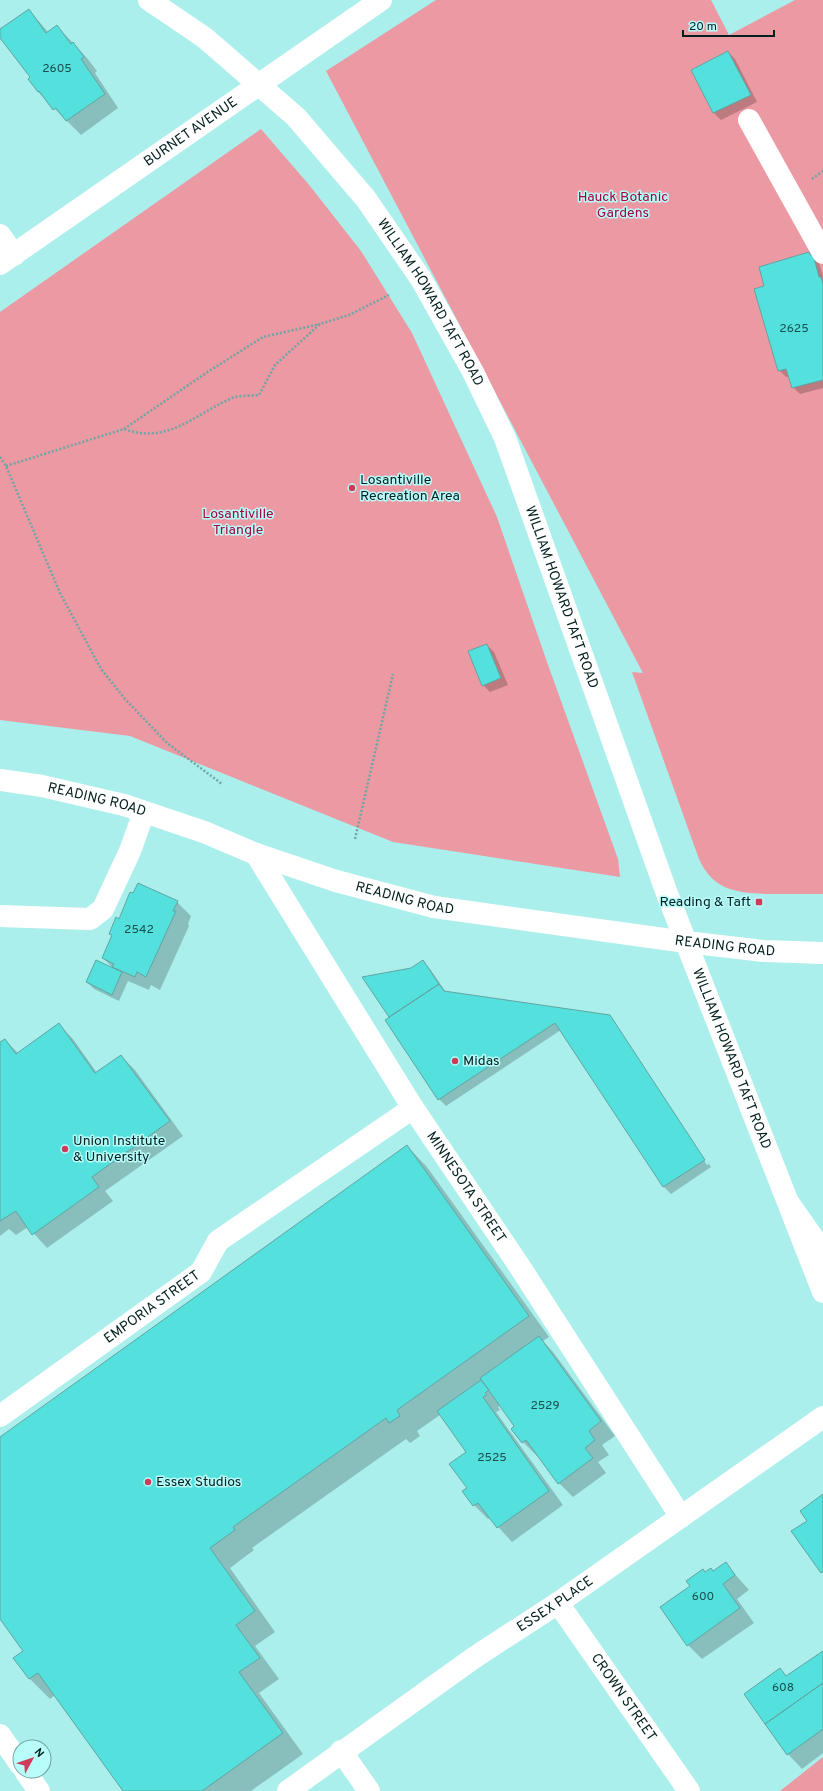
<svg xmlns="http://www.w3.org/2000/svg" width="823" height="1791" viewBox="0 0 823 1791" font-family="Overpass,sans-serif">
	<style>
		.green { fill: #eb99a2 }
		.shadow { fill: #0003 }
		.building { fill: #54e1de; stroke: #61a4a1 }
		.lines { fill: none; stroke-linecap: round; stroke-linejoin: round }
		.path { stroke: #6fa5a4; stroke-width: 2.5; stroke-dasharray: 2 2; stroke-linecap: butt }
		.minor { stroke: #fff; stroke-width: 22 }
		.major { stroke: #fff; stroke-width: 22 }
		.highway { stroke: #fff; stroke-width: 22 }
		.poi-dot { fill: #cc3c5a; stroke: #b8fdfa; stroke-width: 1.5 }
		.labels { text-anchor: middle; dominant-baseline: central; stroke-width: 3; stroke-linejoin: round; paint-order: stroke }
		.number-label { font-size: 12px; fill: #17504f }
		.street-label { font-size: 14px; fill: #031f1f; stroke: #b8fdfa }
		.park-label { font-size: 14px; fill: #a20339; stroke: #b8fdfa }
		.poi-label { font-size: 14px; fill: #031f1f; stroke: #b8fdfa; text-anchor: start }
	</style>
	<rect width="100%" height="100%" fill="#abefed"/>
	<path class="green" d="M436,0h275l18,35 66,-35h28v894c-17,0 -35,0 -52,0 -32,-1 -57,-2 -72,-35l-67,-187 11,1 -317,-602z
		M261,129l49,57 51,65 51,82 85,184 50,145 71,197 2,18 -227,-35 -263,-106 -130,-16v-408z
		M823,1757v34h-43z"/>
	<path class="shadow" d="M29,10l19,22 9,-6 30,32 10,13 -2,2 23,35 -37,27 -43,-43 -6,-14 -32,-41v-7z
		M728,52l7,7 22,43 -36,18 -7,-7 -22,-43z
		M808,253l11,10 4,13v112l-23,6 -7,-7 -4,-11 -3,1 -7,-7 -13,-84z
		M487,645l7,7 14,33 -18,7 -7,-7z
		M177,902l14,14 -3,8 1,2 -29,64 -9,-5 -2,5 -21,-9 -9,20 -25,-12 -7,-7 27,-13 -11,-11 10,-22 -3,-2 9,-14z
		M423,962l7,7 16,23 163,24 5,5h-2l95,144 2,-1 -93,-142 95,145 -40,27 -7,-7 -103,-157 -115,76 -7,-7 -49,-81 -26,-40 47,-9z
		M59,1025l14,14 24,34 24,-17 14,14 48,66 -78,55 8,10 -66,47 -19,-21 -12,8 -7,-6 -9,7v-192l5,-4 14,14z
		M407,1146l20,21 122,170 -6,4 10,11 62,84 -13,9 7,10 -11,7 8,11 -33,24 -14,-14 -21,-28 -1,1 -14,-14 -7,-15 -15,-22 -3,2 2,3 -4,2 67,93 -51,37 -22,-24 -2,1 -14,-14 -6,-17 -1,-36 -27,-37 -23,16 3,5 -10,7 -4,-4 -154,109 2,2 -24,18 45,64 -20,14 24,33 -20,14 44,61 -52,37h-127l-69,-96 -5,4 -20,-20 -15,-21 9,-7 -24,-34v-179z
		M726,1564l23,26 -12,9 17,24 -52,36 -14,-14 -27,-38 30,-21 15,-13h8z
		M823,1652v101l-21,16 -14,-15 -43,-60 35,-25 7,8z"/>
	<path class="building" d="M29,9l17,24 11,-8 14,19 2,-2 11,15 -3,2 24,35 -39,27 -10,-13 -3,2 -14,-19 -1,1 -10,-13 2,-2 -30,-39v-9z
		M728,51l23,44 -38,18 -22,-43z
		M809,252l1,3 3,-1 6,23h2l2,7v96l-31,8 -6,-19 -8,2 -24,-82 10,-3 -5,-19z
		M487,644l14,34 -19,8 -14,-35z
		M138,883l40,18 -5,10h3l-30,66 -9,-5 -2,5 -23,-10 2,-3 -12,-6 10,-23 -3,-1 7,-17 3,2 11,-27 3,1z
		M96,960l26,12 -10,23 -26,-13z
		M423,960l16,24 -50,33 -27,-40 49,-9z
		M439,984l5,7 166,24 95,145 -42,27 -108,-164 -117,77 -53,-80z
		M59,1023l36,50 26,-18 49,66 -78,56 7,10 -67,48 -16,-24 -16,10v-179l5,-3 11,15z
		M407,1145l122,171 -132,94 3,6 -11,7 -3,-5 -153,109 2,3 -25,18 45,63 -19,14 24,33 -21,14 44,61 -81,58h-79l-85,-118 -9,6 -16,-21 10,-7 -23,-32v-182z
		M539,1336l62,85 -12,10 6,9 -10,8 8,10 -35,26 -32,-44 -4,3 -11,-14 3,-3 -34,-48z
		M481,1380l8,10 -4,3 2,2 -4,2 66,94 -52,37 -19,-25 -5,3 -11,-15 5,-3 -18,-24 17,-12 -29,-41z
		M823,1494v78l-2,1 -30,-42 16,-10 -7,-10z
		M726,1562l9,13 -12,9 17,24 -53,38 -27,-39 30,-21 -4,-5 17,-12 2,3 6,-4 2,3z
		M823,1651v32l-58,41 -21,-30 36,-26 6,8z
		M823,1683v46l-36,26 -22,-31z"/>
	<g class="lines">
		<path class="path" d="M812,179l11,-8
			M124,429l82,-56 57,-36 57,-13
			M0,457l6,9 54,127 41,76 24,30 42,44 55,41
			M6,466l118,-37c44,16 71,-15 108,-31 8,-3 19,-2 27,-3l16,-30 45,-41 29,-9 40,-20
			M355,839l38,-165"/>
		<g class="minor">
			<path d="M749,120l74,133"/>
			<path d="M0,235l14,20"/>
			<path id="s1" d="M0,264l381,-264"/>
			<path id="s2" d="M256,854l157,254 107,159 161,250"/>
			<path d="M0,916l90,3 13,-10 27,-58 14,-39"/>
			<path id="s3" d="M0,1416l201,-144 17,-31 195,-133"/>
			<path id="s4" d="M558,1603l131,188"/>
			<path d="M341,1751l28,40"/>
			<path id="s5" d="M288,1791l187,-134 83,-54 265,-186"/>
		</g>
		<g class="major">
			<path id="s6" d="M149,0l56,38 91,79 70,82 55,80 52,93 32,66 161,453 157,401"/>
			<path id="s7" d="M0,780l42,6 82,19 80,27 52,22 80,27 98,26 252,35 78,9 59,2"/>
			<path d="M0,1735l20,29"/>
			<path d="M25,1771l14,20"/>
		</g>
		<path class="highway" d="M788,1202l35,50"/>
	</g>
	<g class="poi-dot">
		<circle cx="352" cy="488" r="4"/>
		<rect x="755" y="898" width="8" height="8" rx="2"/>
		<circle cx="455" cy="1061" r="4"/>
		<circle cx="65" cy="1149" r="4"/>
		<circle cx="148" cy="1482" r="4"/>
	</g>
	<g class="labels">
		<g class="number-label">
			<text x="57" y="69">2605</text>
			<text x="794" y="329">2625</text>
			<text x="139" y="930">2542</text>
			<text x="545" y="1406">2529</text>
			<text x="492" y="1458">2525</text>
			<text x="703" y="1597">600</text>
			<text x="783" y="1688">608</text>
		</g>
		<g class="street-label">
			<text stroke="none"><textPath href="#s1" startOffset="232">BURNET AVENUE</textPath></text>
			<text stroke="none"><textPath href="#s6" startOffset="418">WILLIAM HOWARD TAFT ROAD</textPath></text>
			<text stroke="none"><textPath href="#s6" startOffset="742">WILLIAM HOWARD TAFT ROAD</textPath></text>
			<text stroke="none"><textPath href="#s7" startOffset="99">READING ROAD</textPath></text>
			<text stroke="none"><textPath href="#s7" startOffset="423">READING ROAD</textPath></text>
			<text stroke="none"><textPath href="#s7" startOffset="747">READING ROAD</textPath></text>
			<text stroke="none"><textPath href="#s6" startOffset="1234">WILLIAM HOWARD TAFT ROAD</textPath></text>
			<text stroke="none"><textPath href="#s2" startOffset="394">MINNESOTA STREET</textPath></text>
			<text stroke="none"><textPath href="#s3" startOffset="187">EMPORIA STREET</textPath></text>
			<text stroke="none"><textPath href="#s5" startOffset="326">ESSEX PLACE</textPath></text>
			<text stroke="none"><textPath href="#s4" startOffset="115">CROWN STREET</textPath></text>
		</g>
		<g class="park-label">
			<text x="623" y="197">Hauck Botanic<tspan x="623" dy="16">Gardens</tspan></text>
			<text x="238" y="514">Losantiville<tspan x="238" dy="16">Triangle</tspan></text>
		</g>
		<g class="poi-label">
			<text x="360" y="480">Losantiville<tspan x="360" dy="16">Recreation Area</tspan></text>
			<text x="751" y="902" text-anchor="end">Reading &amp; Taft</text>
			<text x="463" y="1061">Midas</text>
			<text x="73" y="1141">Union Institute<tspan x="73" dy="16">&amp; University</tspan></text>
			<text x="156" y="1482">Essex Studios</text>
		</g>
	</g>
	<g transform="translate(32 1759) rotate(50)"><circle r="19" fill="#b8fdfa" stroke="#70a4a2"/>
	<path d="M0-3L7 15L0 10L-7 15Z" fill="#cc3c5a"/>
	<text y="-6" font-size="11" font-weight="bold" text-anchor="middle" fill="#031f1f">N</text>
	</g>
	<path d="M683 30v6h91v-6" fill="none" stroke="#031f1f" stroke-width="2"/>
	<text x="689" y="30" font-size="12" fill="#031f1f" stroke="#b8fdfa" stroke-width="3" paint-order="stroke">20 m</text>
</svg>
